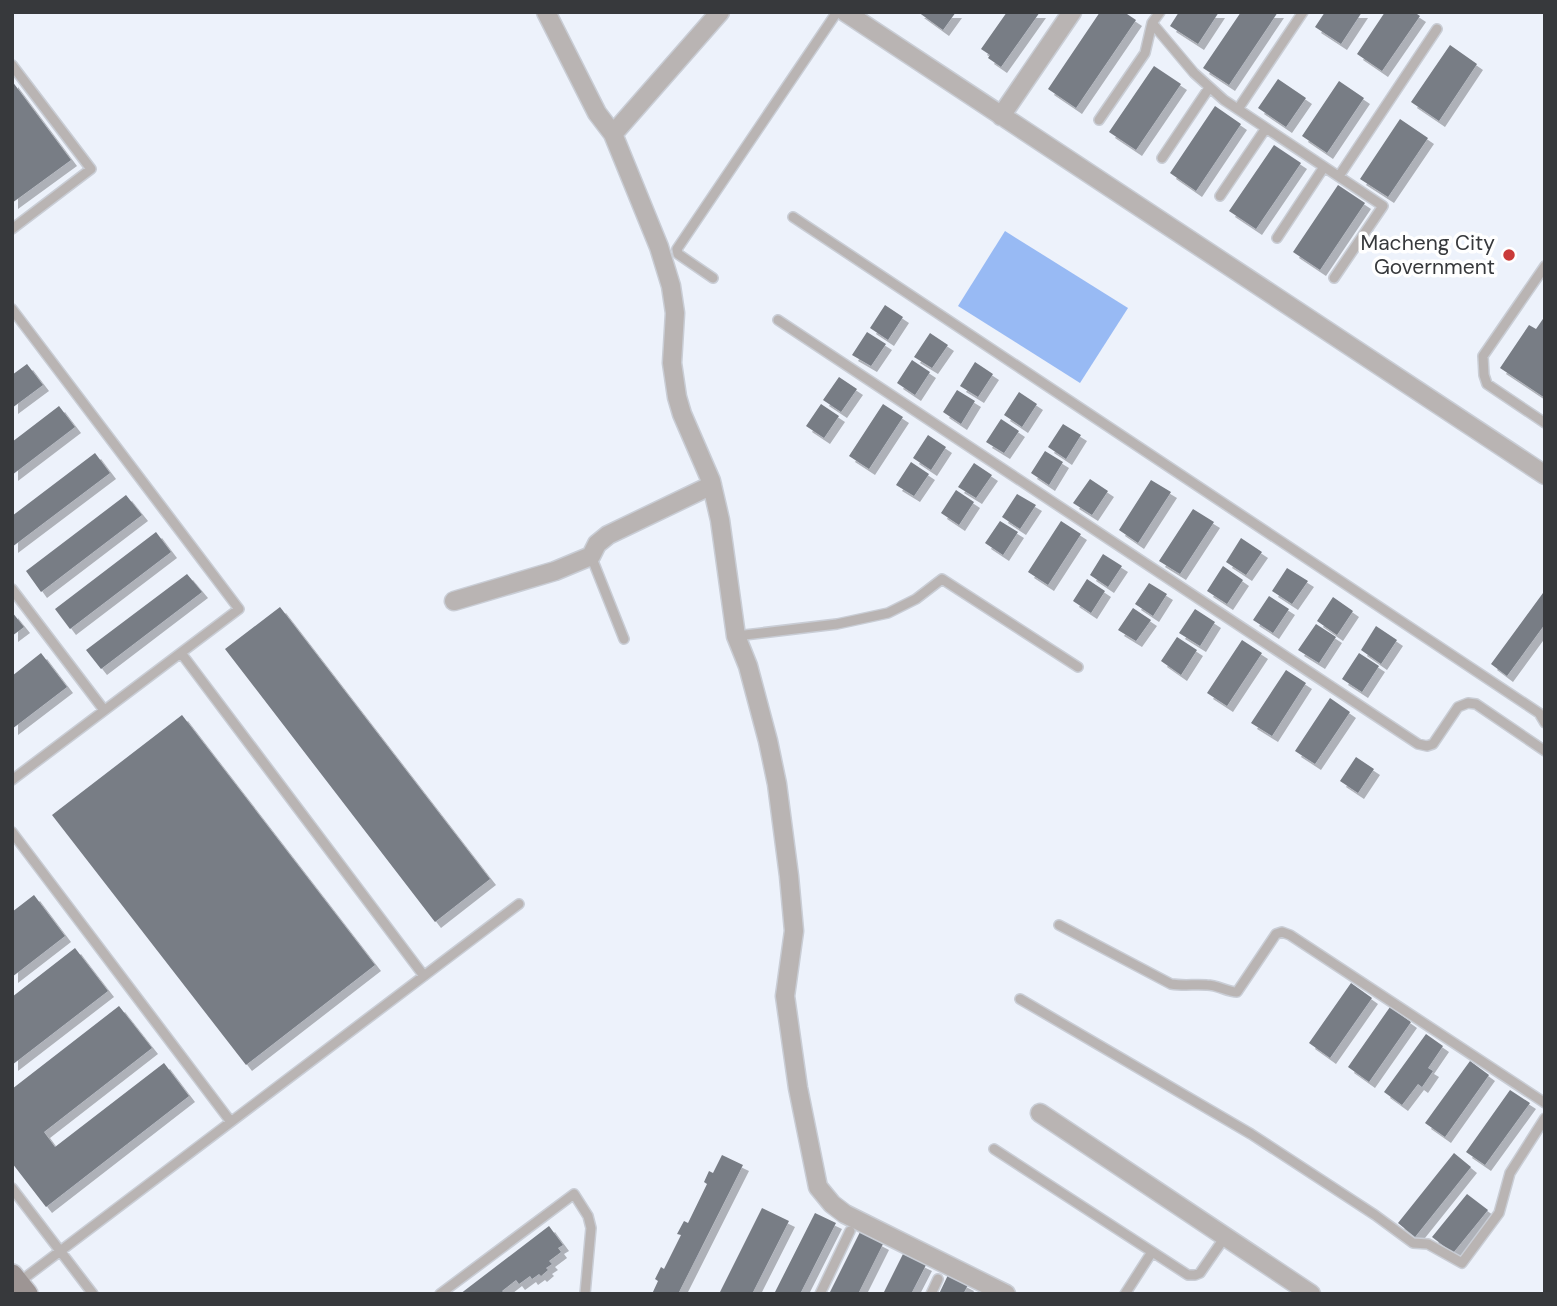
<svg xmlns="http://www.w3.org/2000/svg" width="1557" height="1306" viewBox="0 0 1557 1306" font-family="'DM Sans',sans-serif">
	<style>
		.water { fill: #98baf4 }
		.building { fill: #787d85; filter: url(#shadow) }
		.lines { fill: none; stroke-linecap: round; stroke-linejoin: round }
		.service-casing { stroke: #c9cdd5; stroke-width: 12 }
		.minor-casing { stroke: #c9cdd5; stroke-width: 21 }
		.secondary-casing { stroke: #c9cdd5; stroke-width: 24 }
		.service { stroke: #b9b4b3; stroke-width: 9 }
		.minor { stroke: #b9b4b3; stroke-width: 18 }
		.secondary { stroke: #9d9594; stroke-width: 21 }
		.poi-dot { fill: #c93a39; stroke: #fff; stroke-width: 2.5 }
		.labels { text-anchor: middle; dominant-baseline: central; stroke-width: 7; stroke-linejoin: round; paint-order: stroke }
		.poi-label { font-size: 21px; fill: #37393c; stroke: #fff; text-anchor: end }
	</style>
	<defs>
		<filter id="shadow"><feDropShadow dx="6" dy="6" stdDeviation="0" flood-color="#0004"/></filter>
	</defs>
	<rect width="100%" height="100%" fill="#edf2fb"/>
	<path class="water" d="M1005,231l123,77 -48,75 -122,-77z"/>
	<path class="building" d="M918,12h38l-13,18z
		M1007,12h33l-39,55 -13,-9 2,-3 -9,-6z
		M1100,12h24l12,8 -60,88 -28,-19z
		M1179,12h40l-21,32 -28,-18z
		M1241,12h37l-49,73 -26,-17z
		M1325,12h37l-21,32 -26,-17z
		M1385,12h29l6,4 -38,55 -25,-17z
		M1450,45l27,19 -38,57 -28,-19z
		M1154,66l27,18 -45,66 -27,-18z
		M1278,79l28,19 -20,29 -28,-19z
		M12,81l59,79 -59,43z
		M1339,81l25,17 -37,55 -25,-17z
		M1215,106l26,18 -45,67 -26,-18z
		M1400,119l28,19 -40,59 -28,-18z
		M1274,145l27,18 -45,66 -27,-18z
		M1338,185l27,18 -45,67 -27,-18z
		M885,305l18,12 -15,23 -18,-12z
		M1545,316v82l-45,-30 29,-43 7,4z
		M867,332l19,12 -15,22 -19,-11z
		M930,333l18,12 -16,23 -18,-11z
		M912,360l18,12 -15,23 -18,-12z
		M975,362l18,12 -15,23 -18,-11z
		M27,364l16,21 -31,23v-33z
		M839,377l18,12 -16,23 -18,-12z
		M957,390l18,11 -14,23 -18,-12z
		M1019,392l18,12 -15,23 -18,-12z
		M821,404l18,12 -15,22 -18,-12z
		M883,404l20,13 -34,52 -20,-13z
		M59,406l16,21 -63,48v-33z
		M1001,419l18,12 -15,22 -18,-11z
		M1063,424l18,11 -15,24 -18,-12z
		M928,435l18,12 -15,23 -18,-12z
		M1045,451l18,11 -14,23 -18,-12z
		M95,453l15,20 -98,74v-31z
		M911,462l18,12 -15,22 -18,-11z
		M974,463l18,12 -16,23 -18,-11z
		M1090,479l18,12 -16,24 -19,-12z
		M1151,480l20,12 -33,51 -19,-13z
		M956,490l18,12 -15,23 -18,-12z
		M1017,494l19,11 -16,24 -18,-12z
		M126,495l16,20 -101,77 -15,-21z
		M1193,509l21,13 -34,52 -21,-13z
		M1000,521l18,11 -15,23 -18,-12z
		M1061,521l20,13 -33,51 -20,-13z
		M156,532l15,20 -101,77 -15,-20z
		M1241,538l21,14 -16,23 -20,-13z
		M1103,554l19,12 -14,21 -18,-12z
		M1223,566l20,14 -16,24 -20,-13z
		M1287,568l21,13 -16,23 -20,-13z
		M187,574l15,18 -101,77 -15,-19z
		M1087,579l18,12 -14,22 -18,-12z
		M1149,583l18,11 -14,22 -18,-12z
		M1543,593l2,1v30l-38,52 -16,-12z
		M1269,596l20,13 -16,24 -20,-13z
		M1333,597l20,14 -16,24 -20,-14z
		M280,607l210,272 -55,43 -210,-273z
		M1133,608l18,12 -15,21 -18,-11z
		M1195,609l20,13 -15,24 -21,-13z
		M12,612l12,15 -12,9z
		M1316,624l20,13 -17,26 -21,-13z
		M1376,626l21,14 -16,24 -20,-14z
		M1177,637l20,13 -16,25 -20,-14z
		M1242,640l20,13 -35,53 -20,-13z
		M41,653l26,34 -55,42v-53z
		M1359,653l20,13 -17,26 -20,-13z
		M1286,670l20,13 -34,53 -21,-13z
		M1330,698l20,14 -35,52 -20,-13z
		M182,715l193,250 -129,100 -194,-250z
		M1356,757l18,12 -16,24 -18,-12z
		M34,895l31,41 -53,41v-65z
		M75,948l33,43 -96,74v-68z
		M1351,983l21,15 -42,60 -21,-15z
		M119,1006l33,42 -108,84 11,15 109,-84 25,33 -143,111 -34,-44v-74z
		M1390,1007l21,15 -42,60 -21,-15z
		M1426,1034l17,12 -15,22 5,3 -11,16 -4,-3 -16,21 -18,-13z
		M1470,1061l19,14 -44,62 -20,-14z
		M1510,1090l20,13 -45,62 -19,-13z
		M1454,1153l17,14 -56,70 -17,-14z
		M722,1155l21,10 -65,129h-26l6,-13 -3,-2 6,-12 3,2 17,-34 -4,-1 7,-13 4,2 19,-39 -3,-2 5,-11 4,2z
		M1467,1194l21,16 -35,43 -21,-16z
		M762,1208l27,13 -37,73h-33z
		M815,1213l21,10 -36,71h-26z
		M549,1226l14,19 -5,3 3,4 -12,9 3,3 -6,4 2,2 -7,6 -2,-2 -7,5 -2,-3 -11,8 -3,-4 -14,11 3,3h-45z
		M860,1232l23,12 -25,50h-29z
		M903,1254l23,11 -15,29h-28z
		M948,1275l20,10 -5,9h-24z"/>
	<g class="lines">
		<defs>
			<path id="service" d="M1152,23l42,50 30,27 159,106 -49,72
				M12,65l79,104 -79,60
				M1238,109l65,-97
				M1099,120l46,-67 7,-30 8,-11
				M1162,158l47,-70
				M1339,176l98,-147
				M1220,196l46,-68
				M793,217l746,496 6,10
				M1277,238l47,-71
				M1545,266l-62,90 1,19 3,9 58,39
				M713,278l-35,-24 -1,-5 160,-237
				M12,309l227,300 -227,171
				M778,320l640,424 9,2 6,-2 25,-37 10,-4 8,1 69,47
				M591,556l33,83
				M12,589l92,121
				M736,636l101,-12 51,-11 28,-14 26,-20 136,88
				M181,653l243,323
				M12,832l219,290
				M1059,925l112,59c13,2 24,0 36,1 11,0 20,7 30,7l39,-58 6,-2 8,3 255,168
				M1020,999l231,135 124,81 38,28 15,1 34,19 37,-50 11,-40 35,-55
				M994,1149l194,126h7l5,-2 25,-36
				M12,1188l81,106
				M18,1283l501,-379
				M440,1294l134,-100 14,22 3,12 -6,66
				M820,1294l30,-63
				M931,1294l7,-15
				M1125,1294l27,-42"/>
			<path id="minor" d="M546,12l51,101 16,21
				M720,12l-107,122 46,113 12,39 4,27 -3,50 5,34 5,17 29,67 9,39 16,116 12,30 20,75 9,43 12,92 5,55 -9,65 13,92 20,99 14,17 13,10 161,80
				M845,12l700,463
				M1001,116l71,-104
				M454,601l101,-30 36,-15 6,-12 11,-9 104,-50
				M1040,1113l271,181"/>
			<path id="secondary" d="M12,1275l15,19"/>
		</defs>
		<use href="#service" class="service-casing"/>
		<use href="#minor" class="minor-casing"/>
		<use href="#secondary" class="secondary-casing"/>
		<use href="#service" class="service"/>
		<use href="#minor" class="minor"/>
		<use href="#secondary" class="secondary"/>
	</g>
	<circle class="poi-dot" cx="1509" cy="255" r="7"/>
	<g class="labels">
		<g class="poi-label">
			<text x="1495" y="243">Macheng City<tspan x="1495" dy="24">Government</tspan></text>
		</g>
	</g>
	<rect width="1557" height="1306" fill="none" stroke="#37393c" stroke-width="28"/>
</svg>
